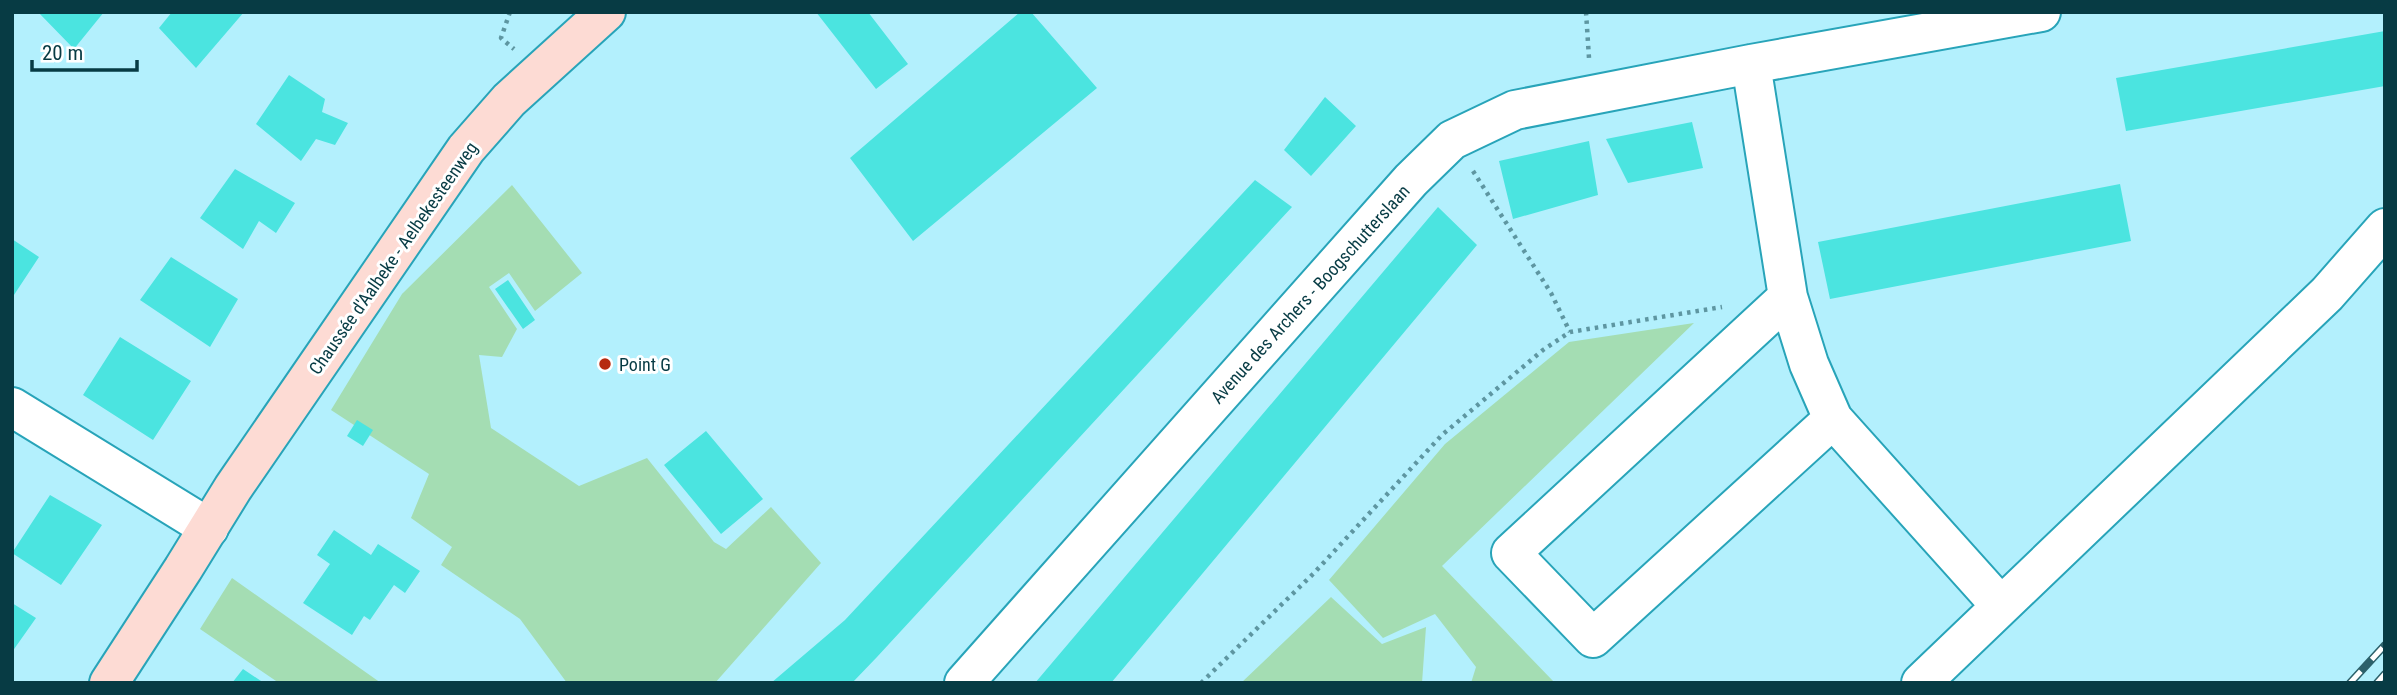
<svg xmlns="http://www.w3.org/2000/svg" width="2397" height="695" viewBox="0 0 2397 695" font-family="'Roboto Condensed',sans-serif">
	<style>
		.green { fill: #a4ddb3 }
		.building { fill: #4be4e0 }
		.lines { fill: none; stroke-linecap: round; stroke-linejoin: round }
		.minor-casing { stroke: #28a4b9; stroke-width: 42 }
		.secondary-casing { stroke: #28a4b9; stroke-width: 42 }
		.path { stroke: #5e96a1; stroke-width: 4.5; stroke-dasharray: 3.5 5; stroke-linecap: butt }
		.minor { stroke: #fff; stroke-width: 38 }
		.secondary { stroke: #fddbd4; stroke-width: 38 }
		.rail-casing { stroke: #2c616b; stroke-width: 8 }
		.rail { stroke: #fff; stroke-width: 5; stroke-dasharray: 16; stroke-linecap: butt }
		.poi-dot { fill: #b62a0f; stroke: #fff; stroke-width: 2.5 }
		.labels { text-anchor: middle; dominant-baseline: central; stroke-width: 6; stroke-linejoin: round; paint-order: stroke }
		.street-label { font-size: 18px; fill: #073b44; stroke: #fff }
		.poi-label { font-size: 18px; fill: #073b44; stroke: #fff; text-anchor: start }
	</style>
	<rect width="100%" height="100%" fill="#b3f0fd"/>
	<path class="green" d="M512,185l70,88 -47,38 -26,-38 -20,14 28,42 -15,28 -23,-2 12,73 88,58 68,-28 67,84 12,7 45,-42 50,56 -106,120h-148l-47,-64 -79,-54 11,-18 -41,-29 18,-44 -98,-64 71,-116z
		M1694,323l-252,243 113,117h-84l5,-16 -41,-53 -52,24 -54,-58 116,-136 124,-102z
		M232,578l149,105h-102l-79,-54z
		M1331,597l51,47 44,-17 -4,56h-181z"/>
	<path class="building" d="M38,12h66l-30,37z
		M172,12h72l-48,56 -37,-40z
		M816,12h52l40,52 -32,25z
		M1020,12h11l66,76 -184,153 -63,-83z
		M2385,31v55l-259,45 -10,-53z
		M289,75l36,24 -3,13 26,11 -13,22 -19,-6 -15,22 -45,-37z
		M1325,97l31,29 -45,50 -27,-26z
		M1692,122l11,46 -75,15 -22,-44z
		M1589,141l9,54 -85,24 -14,-58z
		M235,169l60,34 -19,30 -17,-12 -16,28 -43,-31z
		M1255,180l37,27 -415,450 -25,26h-81l74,-63z
		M2120,184l11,57 -301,58 -12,-57z
		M1438,207l39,38 -366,438h-76z
		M12,239l27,18 -27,41z
		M171,257l67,42 -28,48 -70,-47z
		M508,280l27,40 -12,9 -28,-40z
		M120,337l71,44 -38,59 -70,-45z
		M357,420l16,10 -10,16 -16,-10z
		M706,431l57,68 -42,35 -57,-69z
		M50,495l52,30 -41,60 -49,-32z
		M334,530l37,25 7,-11 42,27 -15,22 -11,-8 -24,35 -6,-4 -12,19 -49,-32 27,-39 -13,-9z
		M12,603l24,15 -24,34z
		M243,669l21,14h-32z"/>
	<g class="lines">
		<defs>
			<path id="minor" d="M1751,64l37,233 -277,256 82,85 240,-219 -24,-55 -21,-67
				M12,407l197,121
				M1833,419l167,186
				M964,683l447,-503 41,-40 63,-30 236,-46 290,-52
				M1921,683l406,-389 58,-66"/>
			<path id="secondary" d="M109,683l74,-114 50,-81 233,-339 43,-49 97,-88"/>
		</defs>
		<use href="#minor" class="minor-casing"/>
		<use href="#secondary" class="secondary-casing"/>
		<path class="path" d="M510,12l-9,26 13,11
			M1586,12l3,46
			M1473,171l78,122 19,39
			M1201,683l113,-110 128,-138 101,-85 27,-18 152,-25"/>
		<use href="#minor" class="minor"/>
		<use href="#secondary" class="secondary"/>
		<defs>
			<path id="rail" d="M2350,683l35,-38
				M2377,683l8,-9"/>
		</defs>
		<use href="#rail" class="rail-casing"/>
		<use href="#rail" class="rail"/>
	</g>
	<circle class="poi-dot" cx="605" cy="364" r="7"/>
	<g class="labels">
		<g class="street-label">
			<text transform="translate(393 258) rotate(-55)">Chaussée d'Aalbeke - Aelbekesteenweg</text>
			<text transform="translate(1310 294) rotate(-48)">Avenue des Archers - Boogschutterslaan</text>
		</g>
		<g class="poi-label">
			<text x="619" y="364">Point G</text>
		</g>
	</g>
	<rect width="2397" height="695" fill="none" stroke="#073b44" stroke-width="28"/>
	<path d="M32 60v10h105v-10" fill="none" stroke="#073b44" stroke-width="3.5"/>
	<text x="42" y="60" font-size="21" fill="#073b44" stroke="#ffffff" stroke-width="5" paint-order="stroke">20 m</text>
</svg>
